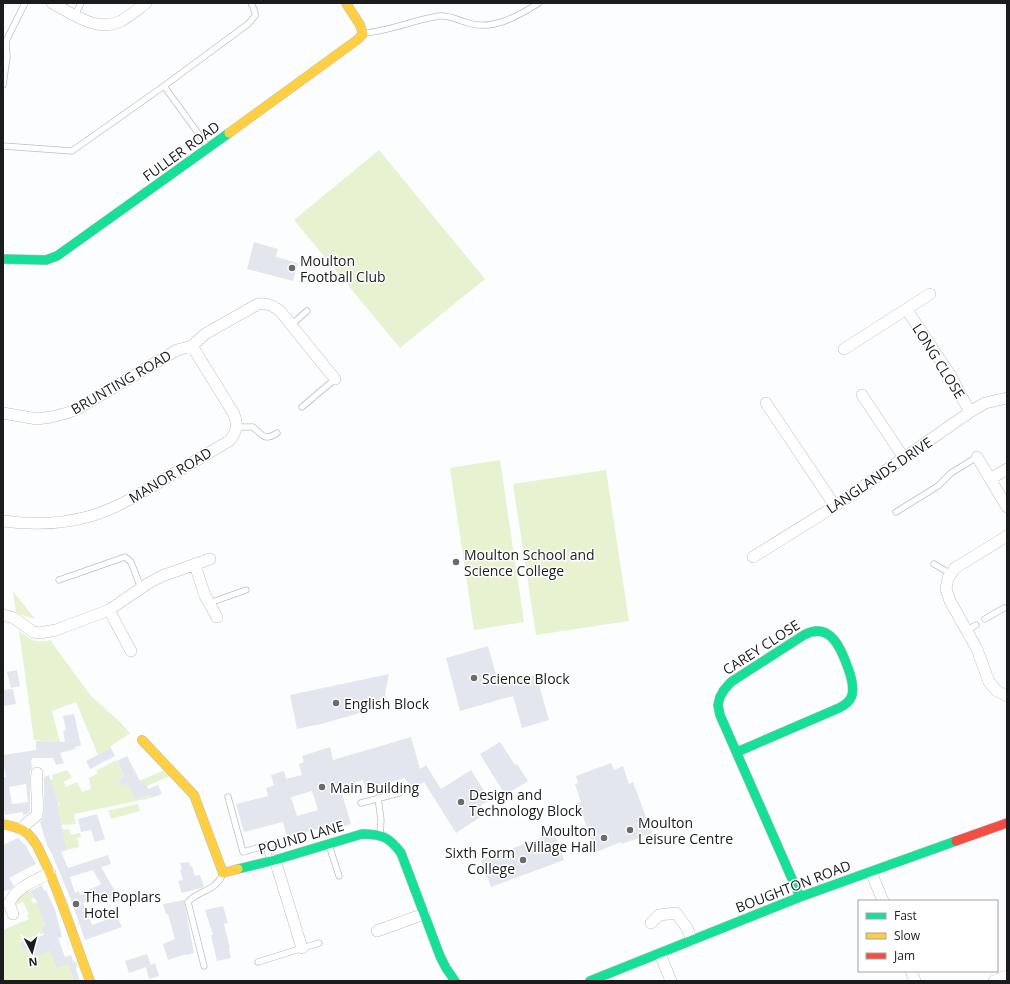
<svg xmlns="http://www.w3.org/2000/svg" width="1010" height="984" viewBox="0 0 1010 984" font-family="'Open Sans',sans-serif">
	<style>
		.green { fill: #e7f2d1 }
		.building { fill: #e3e6ef; fill-rule: evenodd }
		.lines { fill: none; stroke-linecap: round; stroke-linejoin: round }
		.lane-casing { stroke: #bebfc0; stroke-width: 7 }
		.street-casing { stroke: #bebfc0; stroke-width: 12 }
		.fast-casing { stroke: #bebfc0; stroke-width: 10 }
		.slow-casing { stroke: #bebfc0; stroke-width: 10 }
		.jam-casing { stroke: #bebfc0; stroke-width: 10 }
		.lane { stroke: #fff; stroke-width: 5.5 }
		.street { stroke: #fff; stroke-width: 11 }
		.fast { stroke: #16e098; stroke-width: 9 }
		.slow { stroke: #ffcf43; stroke-width: 9 }
		.jam { stroke: #f24e42; stroke-width: 9 }
		.poi-dot { fill: #6a6b6c; stroke: #fff; stroke-width: 1.5 }
		.labels { text-anchor: middle; dominant-baseline: central; stroke-width: 3; stroke-linejoin: round; paint-order: stroke }
		.street-label { font-size: 14px; fill: #1b1c1e; stroke: #fff }
		.poi-label { font-size: 14px; fill: #1b1c1e; stroke: #fff; text-anchor: start }
	</style>
	<rect width="100%" height="100%" fill="#fcfdfe"/>
	<path class="green" d="M379,150l106,129 -85,69 -106,-128z
		M500,460l24,162 -50,8 -24,-162z
		M606,470l23,151 -93,14 -23,-151z
		M13,591l22,28 -19,-6z
		M19,631c13,9 15,13 31,9l41,56 28,25 11,12 -19,13v2l-13,7 -22,-53 -24,9 8,31 -26,-2z
		M116,760l8,16 -6,3 4,8 6,-4 1,2 36,-15 5,6 -23,10 -2,-4 -4,15 1,1 8,-3 1,3 -77,16 2,10 -15,1 -5,-18 4,-1 -1,-4 -9,1 -5,-22 8,-2 -1,-4 15,-5 5,7 -8,5 2,5 11,-5 5,10 9,-3 -2,-11 8,-4 -1,-3z
		M138,804l2,7 -29,8 -2,-7 -2,-1z
		M69,829l2,6 9,-2 1,4 -4,1 2,9 -12,3 -9,-20z
		M29,890l4,6 2,-1 1,2 -5,2 2,4 4,-1 9,11 -5,2 4,11 -4,1 3,6 -24,8 3,9 20,-6 4,8 10,-3v18l19,-6 2,6 -8,3 4,11h-71v-51l26,-11 -2,-4 2,-1 -6,-12 -7,3 1,-6z"/>
	<path class="building" d="M254,242l24,7 -2,8 22,6 -5,18 -46,-12z
		M488,646l11,39 37,-10 13,45 -27,8 -9,-32 -53,15 -14,-53z
		M17,670l3,16 -9,2 -4,-16z
		M389,674l-4,20 2,7 -14,4 1,4 -53,15 -24,5 -7,-34z
		M13,689l3,15 -13,2v-16z
		M74,714l7,31 -6,2v2l-15,4 4,10 -8,2 -3,-7h-21v2l-1,1 1,7 -2,4v39l-3,3 -4,1v-3l-18,3 -2,-11v-27h3l-2,-11h-1v-11l33,-5v-9l29,1 -2,-11 3,-1 -3,-14zM26,784l2,18 -16,2 -3,-17z
		M411,737l9,32 6,-4 15,24 30,-19 19,30 -9,5 3,4 -4,3 2,4 -26,17 -32,-51 -12,7 -7,-11 -39,11 -3,-9 -23,7 11,37 -27,8 -2,-4 -35,9 -4,-15 -39,10 -8,-28 32,-8 -2,-8 8,-3 -3,-10 13,-4 2,8 16,-4 -3,-11 5,-2 -2,-6 28,-9 3,13zM312,791l6,19 -21,6 -6,-19z
		M500,742l15,23 2,-1 11,17 -23,14 -25,-41z
		M111,748l4,8 -25,13 -4,-8z
		M127,756l14,27 4,-2 3,8 10,-4 4,9 -11,4 -1,-3 -8,3 -1,-1 -6,2 -7,-16 -6,4 -4,-8 6,-3 -7,-15z
		M611,763l3,7 9,-4 6,18 4,-2 19,51 -30,11 -1,-2 -25,10 -18,-49 3,-1 -6,-18 3,-1 -2,-7z
		M49,775l10,31 -2,1 7,30h-1l4,13 -6,2 7,16 40,-13 3,9 -10,3 19,33 -8,4 -7,-13 -22,12 9,22 25,-9 5,11 -37,13 -16,-45 -17,-41 -5,-9 -7,-23 3,-4 1,-8v-33zM93,870l8,14 -21,11 -1,-4 -4,2 -5,-16z
		M97,814l8,25 -10,3 -4,-12 -10,2 -3,-13z
		M554,833l10,27 -73,27 -10,-27z
		M18,838l8,8 10,18 -27,14 5,8 -4,4 -7,1v-46z
		M189,862l1,5 2,-1 3,10 5,-1 4,12 -22,6 -4,-12 5,-1 -3,-10 2,-1 -2,-6z
		M42,885l2,6 2,-1 9,20 7,27 -4,1 7,19 6,-2 9,26h-6l-6,-17 -11,4 -7,-17 -15,6 -3,-9 -9,2 -3,-8 24,-7 -3,-8 4,-1 -8,-24 -7,-11z
		M184,900l10,53 -8,2v-1l-18,6 -5,-16 12,-5 -7,-25h-2l-3,-10z
		M223,906l5,17 -4,1 6,24 -1,1 2,9 -14,3 -6,-26h2l-8,-25z
		M147,954l4,11 4,-2 4,13 -10,3 -3,-12 -17,6 -4,-12z"/>
	<g class="lines">
		<defs>
			<path id="lane" d="M75,15l6,-12
				M364,33c26,-2 49,-13 75,-17 11,-1 19,4 29,7 25,8 50,-7 71,-20
				M3,85l4,-28 -1,-16 19,-38
				M164,86l44,61
				M3,146l69,5 92,-65 84,-62 7,-8v-4l-4,-9
				M291,325l16,-14
				M302,407l33,-28
				M237,427h16c10,9 12,14 24,6
				M896,512l42,-26 13,-13 26,-16
				M934,564l17,10
				M59,580l66,-23 6,5 10,26
				M209,603l37,-13
				M985,619l19,-11
				M967,630l9,-5
				M228,797l15,55 32,-9
				M378,798l3,22 -1,15
				M361,803l38,-10
				M266,845l4,16
				M329,845l10,31
				M258,962l61,-19
				M204,966l-16,-64c12,-13 26,-9 35,-28"/>
			<path id="street" d="M52,3c21,11 45,30 69,18 9,-5 17,-12 25,-18
				M907,310l44,66 8,16 11,20
				M844,349l86,-55
				M862,395l42,63
				M766,403l69,103
				M3,413l34,6 14,-2 16,-4 12,-5 98,-58 15,-4 13,-12 53,-30c9,-1 14,1 22,7l55,68
				M977,457l30,50
				M990,479l17,-10
				M3,521c29,4 60,3 88,-5 26,-8 49,-22 72,-36 22,-13 44,-26 66,-39 8,-9 9,-16 5,-27l-42,-68
				M1007,536l-52,32 -7,10 -2,11 4,12 27,48 12,33 8,9 10,5
				M753,557l82,-51 135,-94 15,-9 22,-5
				M195,565l10,31 12,21
				M109,610l22,41
				M3,615l11,3 19,14 7,1 16,-3 53,-20 38,-26 15,-8 48,-17
				M21,829l5,-5 11,-9c2,-14 -2,-27 0,-42
				M275,860l27,88
				M871,872l12,29
				M13,914l-4,-11c8,-16 25,-22 41,-30
				M651,923l8,-8 17,-2 11,15 5,12
				M377,931l47,-17
				M660,954l11,27
				M911,971l4,10
				M994,981l13,-5"/>
			<path id="fast" d="M3,259l43,1 11,-4 172,-123
				M737,752l102,-44c6,-3 11,-6 13,-13 2,-8 -1,-19 -4,-27 -7,-20 -18,-47 -44,-33l-73,47 -7,8 -4,7 -2,8 2,10 80,182
				M238,869l37,-9 87,-26c20,0 27,3 39,19l39,103 6,12 9,13
				M590,981l210,-84 156,-56"/>
			<path id="slow" d="M229,133l128,-93 6,-6 -3,-9 -14,-22
				M142,740l52,55 29,78 15,-4
				M3,824c9,2 19,4 25,10 10,9 14,23 20,35 16,37 28,75 42,112"/>
			<path id="jam" d="M956,841l51,-18"/>
		</defs>
		<use href="#lane" class="lane-casing"/>
		<use href="#street" class="street-casing"/>
		<use href="#fast" class="fast-casing"/>
		<use href="#slow" class="slow-casing"/>
		<use href="#jam" class="jam-casing"/>
		<use href="#lane" class="lane"/>
		<use href="#street" class="street"/>
		<use href="#fast" class="fast"/>
		<use href="#slow" class="slow"/>
		<use href="#jam" class="jam"/>
	</g>
	<g class="poi-dot">
		<circle cx="292" cy="268" r="4"/>
		<circle cx="456" cy="562" r="4"/>
		<circle cx="474" cy="678" r="4"/>
		<circle cx="336" cy="703" r="4"/>
		<circle cx="322" cy="787" r="4"/>
		<circle cx="461" cy="802" r="4"/>
		<circle cx="630" cy="830" r="4"/>
		<circle cx="604" cy="838" r="4"/>
		<circle cx="523" cy="860" r="4"/>
		<circle cx="76" cy="904" r="4"/>
	</g>
	<g class="labels">
		<g class="street-label">
			<text transform="translate(181 151) rotate(-36)">FULLER ROAD</text>
			<text transform="translate(939 361) rotate(58)">LONG CLOSE</text>
			<text transform="translate(121 382) rotate(-30)">BRUNTING ROAD</text>
			<text transform="translate(170 475) rotate(-31)">MANOR ROAD</text>
			<text transform="translate(879 475) rotate(-34)">LANGLANDS DRIVE</text>
			<text transform="translate(761 647) rotate(-33)">CAREY CLOSE</text>
			<text transform="translate(301 837) rotate(-16)">POUND LANE</text>
			<text transform="translate(793 886) rotate(-21)">BOUGHTON ROAD</text>
		</g>
		<g class="poi-label">
			<text x="300" y="260">Moulton<tspan x="300" dy="16">Football Club</tspan></text>
			<text x="464" y="554">Moulton School and<tspan x="464" dy="16">Science College</tspan></text>
			<text x="482" y="678">Science Block</text>
			<text x="344" y="703">English Block</text>
			<text x="330" y="787">Main Building</text>
			<text x="469" y="794">Design and<tspan x="469" dy="16">Technology Block</tspan></text>
			<text x="638" y="822">Moulton<tspan x="638" dy="16">Leisure Centre</tspan></text>
			<text x="596" y="830" text-anchor="end">Moulton<tspan x="596" dy="16">Village Hall</tspan></text>
			<text x="515" y="852" text-anchor="end">Sixth Form<tspan x="515" dy="16">College</tspan></text>
			<text x="84" y="896">The Poplars<tspan x="84" dy="16">Hotel</tspan></text>
		</g>
	</g>
	<rect width="1010" height="984" fill="none" stroke="#1b1c1e" stroke-width="8"/>
	<rect x="858" y="900" width="140" height="72" fill="#ffffff" stroke="#a4a4a5"/>
	<rect x="866" y="913" width="20" height="6" fill="#16e098" stroke="#a4a4a5"/>
	<text x="894" y="920" font-size="12" fill="#1b1c1e">Fast</text>
	<rect x="866" y="933" width="20" height="6" fill="#ffcf43" stroke="#a4a4a5"/>
	<text x="894" y="940" font-size="12" fill="#1b1c1e">Slow</text>
	<rect x="866" y="953" width="20" height="6" fill="#f24e42" stroke="#a4a4a5"/>
	<text x="894" y="960" font-size="12" fill="#1b1c1e">Jam</text>
	<g transform="translate(32 952) rotate(174)" stroke="#ffffff" stroke-width="3" paint-order="stroke">
	<path d="M0-3L7 15L0 10L-7 15Z" fill="#1b1c1e"/>
	<text y="-6" font-size="11" font-weight="bold" text-anchor="middle" fill="#1b1c1e">N</text>
	</g>
</svg>
